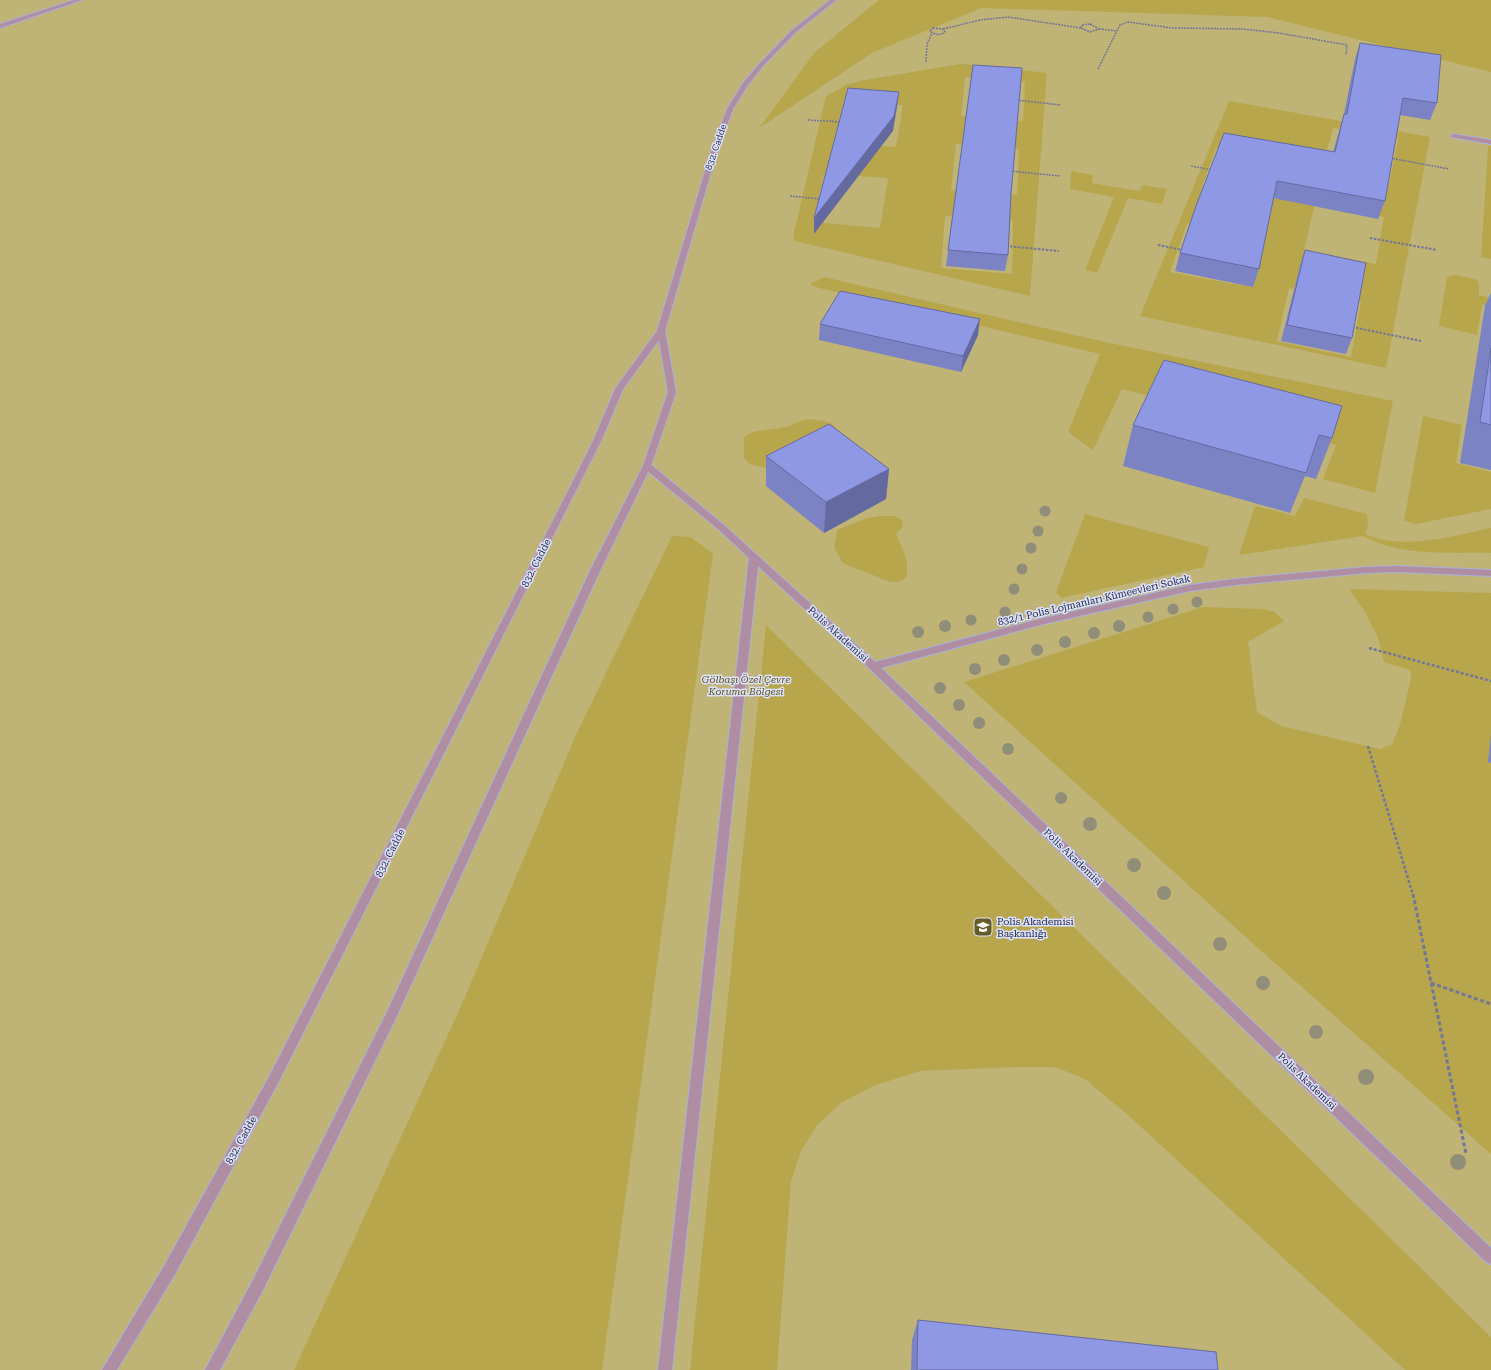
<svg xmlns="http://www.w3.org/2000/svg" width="1491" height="1370" viewBox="0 0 1491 1370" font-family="'Roboto Serif',serif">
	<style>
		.green { fill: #c0b376 }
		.forest { fill: #b8a64d; fill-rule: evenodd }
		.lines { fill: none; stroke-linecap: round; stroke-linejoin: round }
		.service-casing { stroke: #abb1d6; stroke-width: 2 }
		.minor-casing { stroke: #abb1d6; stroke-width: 2 }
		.tertiary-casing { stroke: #abb1d6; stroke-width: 2 }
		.path-far3 { stroke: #727697; stroke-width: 1.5; stroke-dasharray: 2 1; stroke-linecap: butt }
		.path-far2 { stroke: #727697; stroke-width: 2; stroke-dasharray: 2.5 1.5; stroke-linecap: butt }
		.path-far1 { stroke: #727697; stroke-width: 2.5; stroke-dasharray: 3 2; stroke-linecap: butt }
		.path { stroke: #727697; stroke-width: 3; stroke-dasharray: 4 2.5; stroke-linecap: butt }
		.service { fill: #af8ea4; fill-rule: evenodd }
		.minor { fill: #af8ea4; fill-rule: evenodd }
		.tertiary { fill: #af8ea4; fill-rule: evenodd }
		.tree { fill: #908d78 }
		.wall { fill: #7b83c5 }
		.shaded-wall { fill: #646aa0 }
		.building { fill: #8f98e5; stroke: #646aa0 }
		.labels { text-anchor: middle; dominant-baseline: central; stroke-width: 3; stroke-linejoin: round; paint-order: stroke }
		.far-street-label { font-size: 9px; fill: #272a44; stroke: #dce1fc }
		.street-label { font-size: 10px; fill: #272a44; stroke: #dce1fc }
		.park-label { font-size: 10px; font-style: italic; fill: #5f530d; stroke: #dce1fc }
		.poi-label { font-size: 10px; fill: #272a44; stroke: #dce1fc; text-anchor: start }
	</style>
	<rect width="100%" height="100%" fill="#ccd3fb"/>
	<path class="green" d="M0,0h1491v1370h-1491z"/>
	<path class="forest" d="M879,0h612v72l-224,-55 -286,-9 -109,45 -113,75 56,-76z
		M960,64l30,2 57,7 -17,223 -235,-55 -2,-4 33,-141 22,-12 17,-4zM965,77l60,5 -2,39 -62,-5zM844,101l59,4 -7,42 -62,-5zM956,144l63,5 -2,46 -66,-5zM824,174l64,4 -8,50 -67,-6zM945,216l68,4 -1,54 -71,-6z
		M1229,101l201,36 -44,231 -246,-52zM1333,128l65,11 -8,41 -68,-12zM1216,148l62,10 -13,43 -64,-12zM1315,204l69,13 -8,47 -72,-14zM1187,224l66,12 -14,49 -69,-13zM1289,288l72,14 -10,55 -74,-16z
		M1488,146h3v113l-10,-2z
		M1071,171l22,4 -1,8 47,8 4,-6 24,4 -5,15 -34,-6 -31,75 -12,-3 29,-73 -44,-8z
		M1454,275l21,4 4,3v13l12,3v8l-9,-1 -5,30 -38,-9 8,-49z
		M824,277l281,65 288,59 -18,92 -52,-14 13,-34 -214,-56 -29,61 -25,-18 32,-78 -285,-67 -5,-3z
		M1423,416l39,9 -6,38 35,9v37l-75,15 -12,-3z
		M809,419l15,2 10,4 3,9 -67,35 -20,-5 -6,-6v-21l8,-5 35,-5 11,-5z
		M1304,498l63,16c1,7 2,14 -2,20 39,17 86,2 126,-6v25c-43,-1 -89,4 -128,-17l-124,19 16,-49 40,10z
		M1085,514l124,33 -5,20 -143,31 -5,-6z
		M881,516h13l9,4 -1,8 -6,5c2,8 7,14 9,22 2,6 3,17 1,23l-7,4h-9l-47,-19 -9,-15 3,-18 30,-12z
		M672,536l19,1 22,17 -111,816h-308l168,-366 114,-269z
		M1349,589l142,4v561l-221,-195 -306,-277 239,-75 59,2 13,3 9,9 -36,21 9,70 24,14 99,23 12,-5 8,-19 11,-47 -1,-8 -26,-8 -6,-24 -13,-26z
		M766,625l725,712v33h-86l-277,-255 -43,-36 -30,-12h-39l-96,4 -47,15 -32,17 -24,22 -16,26 -10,30 -14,189h-87z"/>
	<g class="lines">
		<defs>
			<path id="service" d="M1453,134l38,6v4l-40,-7v-2z"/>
			<path id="minor" d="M647,463l3,1 74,61 151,137 169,-44 146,-33 45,-6 131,-12 31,-1 94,4v6l-94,-4 -31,1 -131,12 -45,6 -146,33 -163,44 610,580v16l-5,-2 -616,-593 -112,-103 -86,804h-14l91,-812 -31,-29 -74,-61 -1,-2z"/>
			<path id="tertiary" d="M74,0h8l-82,28v-4z
				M830,0h6l-41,33 -32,33 -15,19 -15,24 -18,49 -50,173 11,61 -25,74 -52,107 -204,447 -131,268 -44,82h-15l49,-92 133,-266 202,-439 54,-107 25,-74 -9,-52 -36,49 -21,50 -324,644 -104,193 -57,94h-15l62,-104 106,-191 297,-582 27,-54 21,-50 42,-58 52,-173 18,-49 16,-26 16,-19 32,-33z"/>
		</defs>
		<use href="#service" class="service-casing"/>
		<use href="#minor" class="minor-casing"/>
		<use href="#tertiary" class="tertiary-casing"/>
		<path class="path-far3" d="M1090,24l9,5 -9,3 -9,-4 1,-3z
			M933,28l10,1 2,3c-5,4 -10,3 -15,-1z
			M943,29l37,-9 28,-3 73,11
			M1099,29l18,2
			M926,62l1,-18 5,-11
			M1098,69l22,-44 8,-3 44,6 71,1 36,4 68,12 -1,10
			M1016,100l45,5
			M808,120l35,2
			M1390,158l59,11
			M1191,166l21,4
			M1010,171l50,5
			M790,196l31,3"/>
		<path class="path-far2" d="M1370,238l67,12
			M1158,245l25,5
			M1006,246l53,5
			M1352,327l69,14"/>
		<path class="path-far1" d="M1369,648l122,33
			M1368,746l45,149"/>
		<path class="path" d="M1413,894l53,260
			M1431,983l60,21"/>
		<use href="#service" class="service"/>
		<use href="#minor" class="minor"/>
		<use href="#tertiary" class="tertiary"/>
	</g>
	<g class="tree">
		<circle cx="1045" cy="511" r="5.5"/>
		<circle cx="1038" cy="531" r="5.5"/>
		<circle cx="1031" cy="548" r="5.5"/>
		<circle cx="1022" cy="569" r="5.5"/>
		<circle cx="1014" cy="589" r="5.5"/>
		<circle cx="1197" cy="602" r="5.5"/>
		<circle cx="1173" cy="609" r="5.5"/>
		<circle cx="1005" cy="612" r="5.5"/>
		<circle cx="1148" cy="617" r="5.5"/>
		<circle cx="971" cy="620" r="5.5"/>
		<circle cx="945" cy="626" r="6"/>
		<circle cx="1119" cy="626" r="6"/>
		<circle cx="918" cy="632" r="6"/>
		<circle cx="1094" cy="633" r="6"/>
		<circle cx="1065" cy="642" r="6"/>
		<circle cx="1037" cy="650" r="6"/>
		<circle cx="1004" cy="660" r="6"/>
		<circle cx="975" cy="669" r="6"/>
		<circle cx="940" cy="688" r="6"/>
		<circle cx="959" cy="705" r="6"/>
		<circle cx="979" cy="723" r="6"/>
		<circle cx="1008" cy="749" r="6"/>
		<circle cx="1061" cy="798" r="6"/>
		<circle cx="1090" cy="824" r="7"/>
		<circle cx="1134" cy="865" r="7"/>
		<circle cx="1164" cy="893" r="7"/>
		<circle cx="1220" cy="944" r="7"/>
		<circle cx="1263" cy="983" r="7"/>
		<circle cx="1316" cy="1032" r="7"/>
		<circle cx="1366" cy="1077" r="8"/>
		<circle cx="1458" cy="1162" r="8"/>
	</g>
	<path class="wall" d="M1360,43l77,60 -7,17 -30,-5 -15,86 -7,18 -105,-21 -14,71 -6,18 -78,-16 5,-18 16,-47 137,-54 6,-21 5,-17 11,-55z
		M973,65l38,129 -3,61 -3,16 -59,-5z
		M1305,250l47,88 -6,16 -65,-13 19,-75z
		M1491,293v177l-31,-7 25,-157z
		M820,324l158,11 -17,37 -142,-32z
		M1342,406l-10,32 -16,41 -11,-3 -15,37 -167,-47 10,-41z
		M766,456l123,13 -3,30 -62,34 -58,-47z
		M1491,734v29l-3,-1z
		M918,1320l300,50h-307l1,-30z"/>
	<path class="shaded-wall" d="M899,92l-2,15 -4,24 -79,103v-16z
		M980,319l-2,16 -17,37 2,-16z
		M889,469l-3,30 -62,34 2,-31z"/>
	<path class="building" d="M1360,43l81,12 -4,48 -34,-5 -18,103 -108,-20 -18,88 -79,-16 16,-47 28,-73 111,19 9,-38h3z
		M973,65l49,3 -11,126 -3,61 -60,-5z
		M848,88l51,4 -5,24 -80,102z
		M1305,250l61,13 -14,75 -65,-13z
		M840,291l140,28 -17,37 -143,-32z
		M1491,348v77l-11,-3z
		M1164,360l178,46 -10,32 -13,-3 -13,38 -173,-48z
		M829,424l60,45 -63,33 -60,-46z
		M918,1320l298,32 2,18h-301z"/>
	<defs>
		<symbol id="university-square" viewBox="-11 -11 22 22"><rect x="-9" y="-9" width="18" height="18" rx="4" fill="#665c28" stroke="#dce1fc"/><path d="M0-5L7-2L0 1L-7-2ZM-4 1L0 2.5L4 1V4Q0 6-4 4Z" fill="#fff"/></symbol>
	</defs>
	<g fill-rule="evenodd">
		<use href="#university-square" x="972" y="916" width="22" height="22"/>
	</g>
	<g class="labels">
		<g class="far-street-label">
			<text transform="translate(716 147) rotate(-71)">832. Cadde</text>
		</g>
		<g class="street-label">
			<text transform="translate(536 563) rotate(-63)">832. Cadde</text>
			<text transform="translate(1094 600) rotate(-13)">832/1 Polis Lojmanları Kümeevleri Sokak</text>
			<text transform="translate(838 634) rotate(42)">Polis Akademisi</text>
			<text transform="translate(390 853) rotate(-63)">832. Cadde</text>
			<text transform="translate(1073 857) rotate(44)">Polis Akademisi</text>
			<text transform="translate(1307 1081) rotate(44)">Polis Akademisi</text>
			<text transform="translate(241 1140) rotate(-61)">832. Cadde</text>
		</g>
		<g class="park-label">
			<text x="746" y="679">Gölbaşı Özel Çevre<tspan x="746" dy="12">Koruma Bölgesi</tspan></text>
		</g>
		<g class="poi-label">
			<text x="997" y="921">Polis Akademisi<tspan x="997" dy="12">Başkanlığı</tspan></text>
		</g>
	</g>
</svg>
